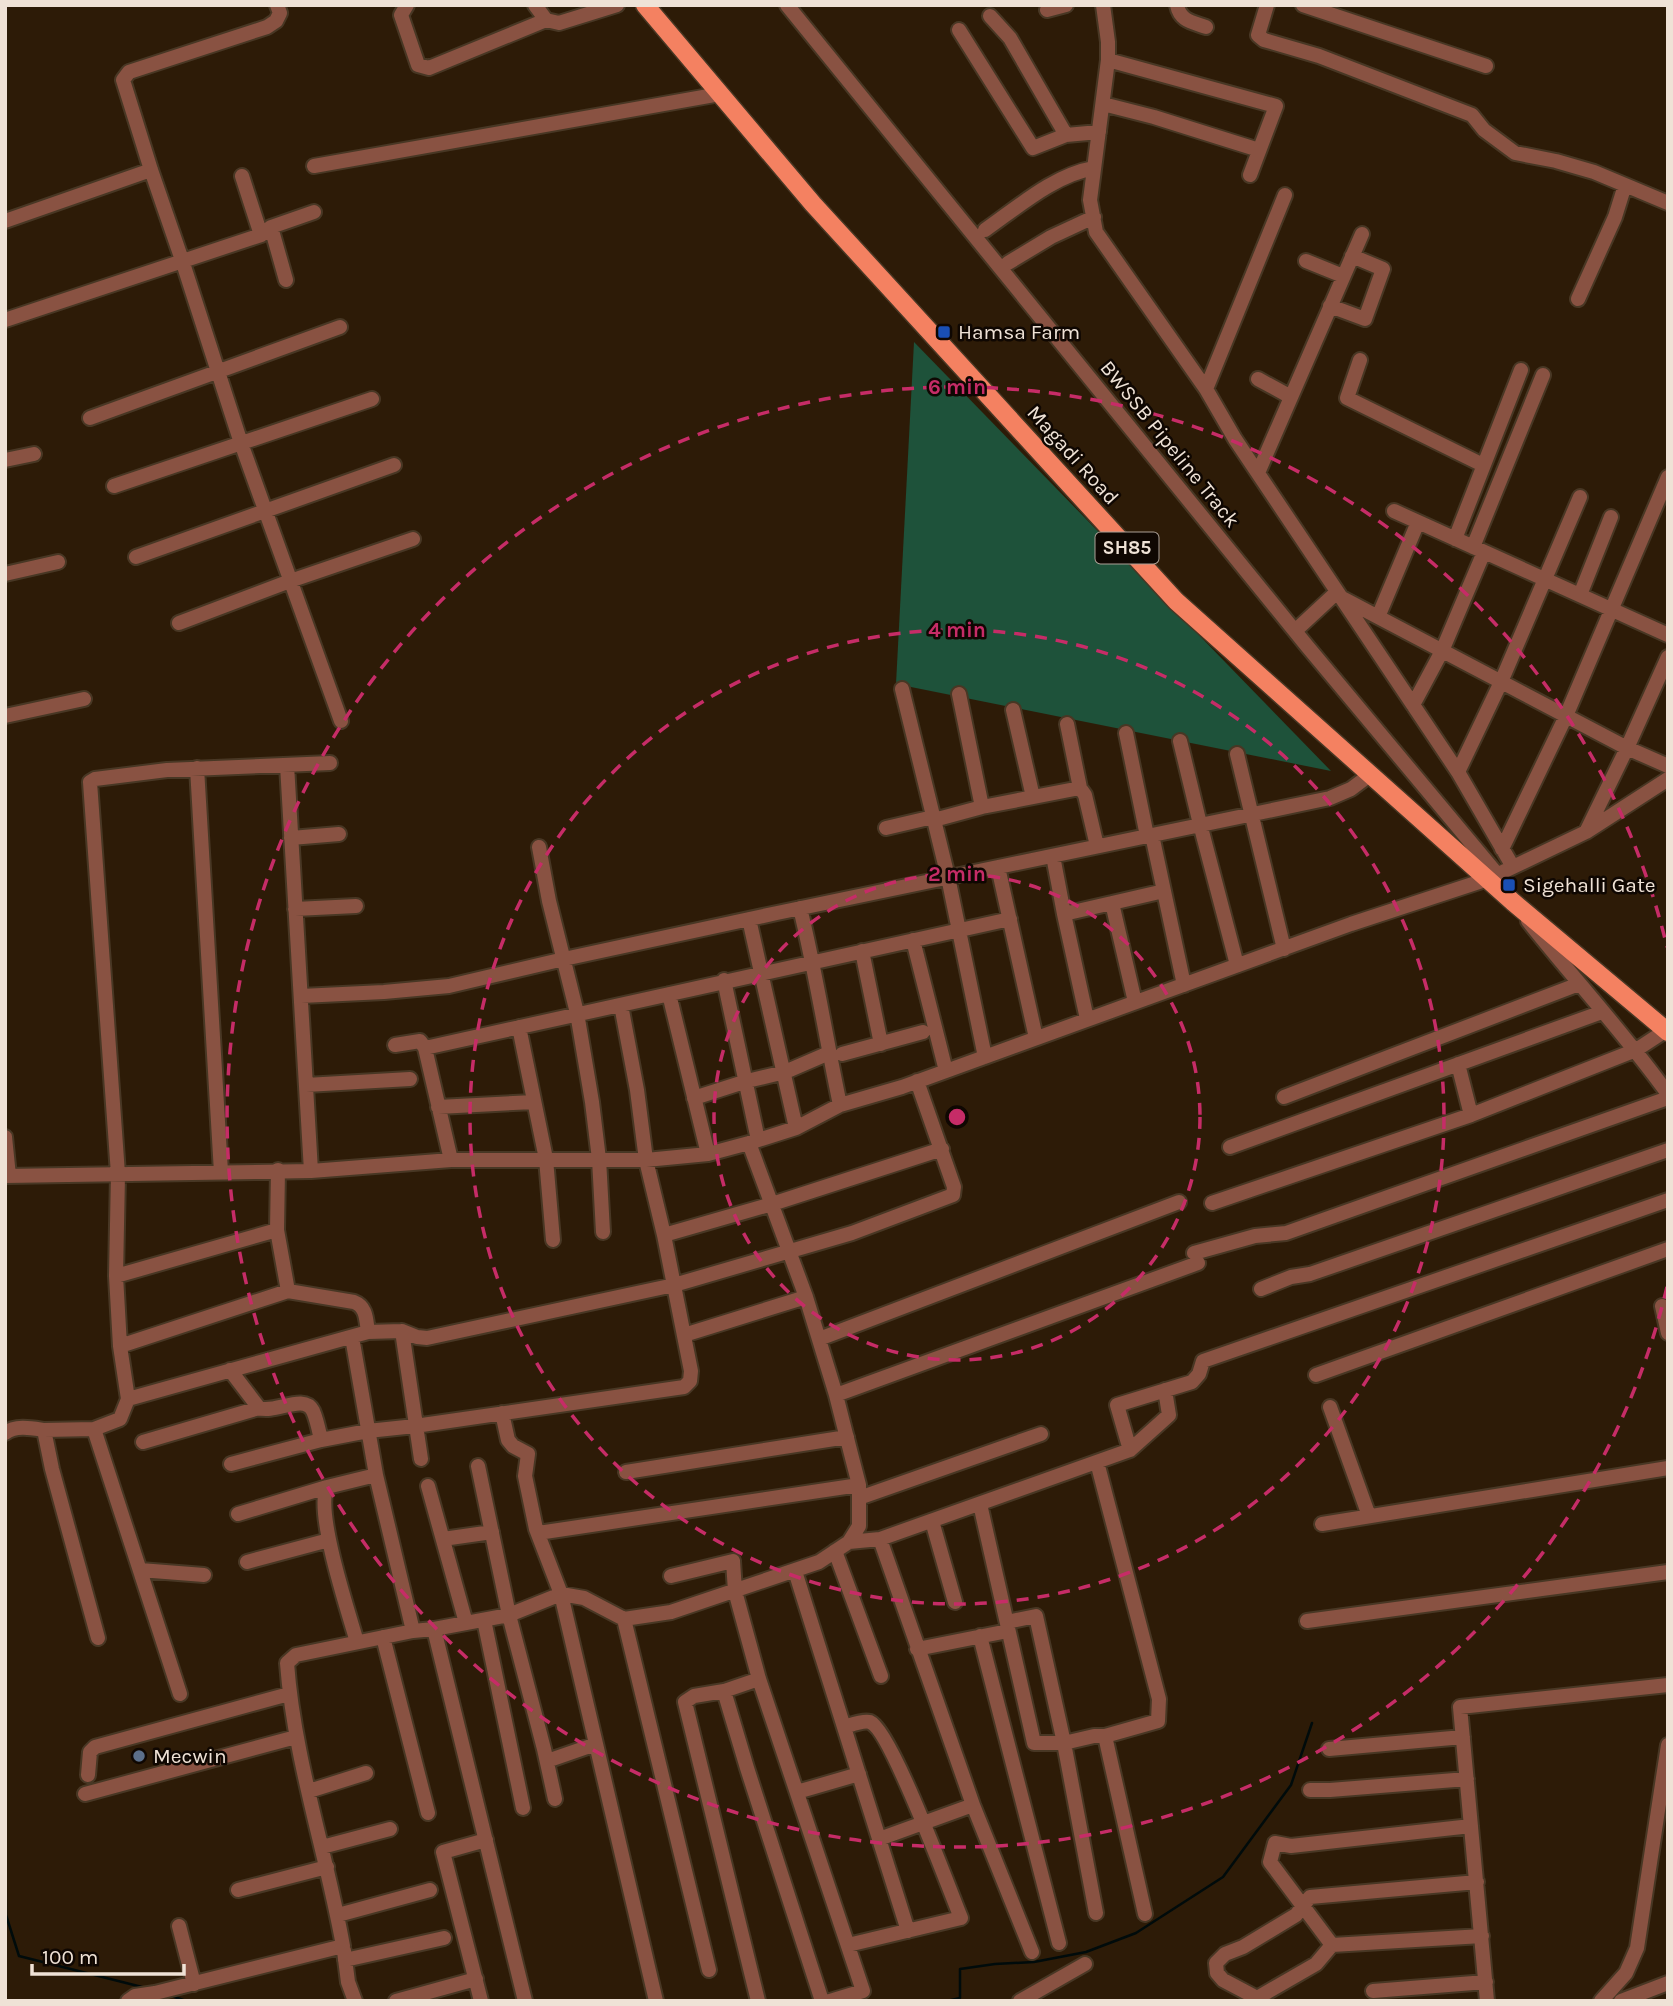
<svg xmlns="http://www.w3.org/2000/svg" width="1673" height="2006" viewBox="0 0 1673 2006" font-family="Karla,sans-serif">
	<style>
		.grass { fill: #1e523a }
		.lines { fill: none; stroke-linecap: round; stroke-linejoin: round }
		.stream { stroke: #000b0b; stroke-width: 2.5 }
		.minor-casing { stroke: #483724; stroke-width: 18 }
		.major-casing { stroke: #483724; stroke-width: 21 }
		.minor { stroke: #895242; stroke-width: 14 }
		.major { stroke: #f48161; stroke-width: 18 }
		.ring { fill: none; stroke: #c62c67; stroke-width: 3.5; stroke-dasharray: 12 9 }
		.transit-dot { fill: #1a4fb4; stroke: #0f0702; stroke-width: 2.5 }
		.service-dot { fill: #5c6f8a; stroke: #0f0702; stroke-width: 2.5 }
		.labels { text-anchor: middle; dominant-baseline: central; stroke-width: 5; stroke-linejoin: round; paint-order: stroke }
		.shield { fill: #0f0702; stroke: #aca096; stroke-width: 2 }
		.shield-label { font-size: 19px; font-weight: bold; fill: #efe2d6 }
		.poi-label { font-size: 21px; fill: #efe2d6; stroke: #0f0702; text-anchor: start }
		.street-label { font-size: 21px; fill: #efe2d6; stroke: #0f0702 }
		.centre { fill: #c62c67; stroke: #0f0702; stroke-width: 3.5 }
		.ring-label { font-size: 21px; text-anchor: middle; font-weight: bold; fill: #c62c67; stroke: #0f0702; stroke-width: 5; stroke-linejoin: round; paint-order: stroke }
	</style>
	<rect width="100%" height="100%" fill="#2d1b07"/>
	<path class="grass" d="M914,342l417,429 -435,-87z"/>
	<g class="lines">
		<path class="stream" d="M5,1794l1,121 13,41 127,32
			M169,1995l17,6
			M947,2001l13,-3v-29l35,-5 39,-2 52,-10 50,-19 87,-56 68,-92 21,-62"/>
		<defs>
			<path id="minor" d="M277,5l3,8 -4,8 -9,6 -138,45 -6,8 28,90 31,90 59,183 100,278
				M407,5l-6,10 17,50 11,3 117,-48
				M535,5l11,15 13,3 58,-18
				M787,5l520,641 190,228
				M1177,5c3,16 15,17 29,22
				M1267,5l-9,30 6,5 55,16 153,59 12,15 31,23 41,8 38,11 74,31
				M1303,5l183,61
				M1047,10l19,-5
				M990,16l20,22 56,97
				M959,30l74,118 33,-13 33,-3
				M1108,60l168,46 -26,69
				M1103,104l51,13 105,33
				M314,166l406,-72
				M242,176l19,59
				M5,221l146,-51
				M271,227l15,53
				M985,230c33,-23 69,-55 109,-62
				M1306,261l37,15
				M1008,263l43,-26 43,-20
				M1578,299l37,-82 10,-32
				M1330,306l35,13 18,-50 -31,-13
				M5,320l256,-85 10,-8 43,-15
				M1360,360l-13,38 136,67
				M1258,379l33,18
				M1206,389l79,-194
				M90,418l250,-91
				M5,460l29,-6
				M1258,473l104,-239
				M114,486l258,-87
				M1394,511l274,124
				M1455,539l66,-169
				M1473,547l70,-172
				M136,557l258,-92
				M5,574l53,-12
				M1580,595l31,-78
				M1342,598l285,150 41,18
				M1378,617l40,-95
				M179,623l111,-42 123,-42
				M1295,631l42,-39
				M902,689l46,188 37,180
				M959,694l23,113
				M1413,705l29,-54 42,-99
				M1013,710l20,87
				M5,716l79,-17
				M1067,724l13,64
				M1126,733l21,103
				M1180,741l19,79 38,145
				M1237,754l47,195
				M287,765l24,406
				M197,768l24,404
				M1458,772l43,-90 79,-185
				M934,820l48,-13 98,-19 5,7 12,51
				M886,828l47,-11
				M1586,832l41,-84 41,-91
				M1152,835l32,150
				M291,838l48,-4
				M539,847l10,54 28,112 15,89 7,57 4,73
				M1502,849l64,-133 102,-239
				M1053,856l11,58
				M998,867l38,171
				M1513,867l73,-35 82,-53
				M1112,903l52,-12
				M800,908c16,65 26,131 40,197
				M295,909l61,-3
				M749,919l47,209
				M1528,921c46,58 97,113 140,173
				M913,940l33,131
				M862,951l19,93
				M724,980l34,160
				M669,994l39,160
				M301,996l83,-4 65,-6 115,-27 213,-46 553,-115 21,-9 20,-15
				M1087,1019l-23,-105 48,-11 23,99
				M519,1027l27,132 7,81
				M395,1045l25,-4 5,7 26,112
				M425,1048l585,-129
				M842,1054l81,-22
				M1458,1064l13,51
				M306,1085l104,-6
				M1284,1097l295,-113
				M694,1098l53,-17 38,-9 44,-19
				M438,1107l96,-5
				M5,1137l4,39
				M1230,1147l372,-135
				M5,1176l306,-5 140,-11h195l62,-6 41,-11 47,-15 44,-23 62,-18 449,-163 137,-45 25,-12 -55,-95 -223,-333 -29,-50 -110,-157 -6,-32 18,-140v-18l-5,-37
				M1212,1203l259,-88 165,-65 32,-21
				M664,1235l108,-31 170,-55
				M1194,1253l61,-17 31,-3 382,-135
				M116,1276l161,-46
				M1261,1289l30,-12 19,-3 358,-124
				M288,1291l66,11c13,5 12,18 14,30l34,-1 15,6 10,1 247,-53 178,-52 101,-38 1,-8 -37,-106
				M1662,1306l6,27
				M402,1331l19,128
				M684,1335l122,-38
				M352,1337l24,138
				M819,1339l360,-137
				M120,1346l168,-55 -11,-61 1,-60
				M230,1370l29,38c16,6 45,-15 54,3 4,9 6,20 8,29
				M1316,1375l352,-126
				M836,1395l362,-132
				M128,1399l240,-67
				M1330,1407l39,109
				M502,1413l6,27 5,6 15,8 -3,22 11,53 25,65 95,407
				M94,1429l-50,1 8,39 46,169
				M5,1433c11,-8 26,-5 39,-3
				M143,1442l116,-34
				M1130,1450l-13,-45 75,-23 7,-8 4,-13 465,-161
				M231,1464l90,-24 47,-9 47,-5 269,-39 6,-6 1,-10 -27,-136 -18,-75 -9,-70 -16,-85
				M478,1466l31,149 35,134 11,50
				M626,1472l221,-35
				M428,1486l38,137
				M327,1487c-12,25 21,124 30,155
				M859,1498l182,-64
				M980,1504l54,239h30l32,170
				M238,1514l89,-27 49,-12 37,156
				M932,1521l23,81
				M1322,1524l346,-56
				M538,1533l321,-48
				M443,1539l49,-7
				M880,1539l93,266 59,147
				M849,1542l31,-3 250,-89 39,-35 -4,-25
				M835,1551l46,125
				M247,1562l82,-22
				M140,1570l64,5
				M795,1571l113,360
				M671,1576l62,-15 2,30 24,88 104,312 -33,10
				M624,1619l85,351
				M484,1620l39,188
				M1307,1621l361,-49
				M1007,1622l29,-6 28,127 30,-7h11l53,-15 1,-22 -62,-237
				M434,1629l91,372
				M980,1636l79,307
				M383,1637l45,176
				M917,1649l91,-18
				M724,1691l23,77 75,233
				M180,1694l-86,-265 26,-10 8,-20 -8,-53 -4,-70 2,-102 -28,-392 5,-3 72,-9 163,-7
				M844,1727c7,-2 19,-7 26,-5 21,8 79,167 91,196l-113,27
				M1105,1736l40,178
				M1329,1749l134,-12
				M547,1761l49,-17
				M88,1775l2,-23 5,-5 194,-53
				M1310,1790h20l137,-11
				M309,1791l57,-18
				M797,1792l62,-18
				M85,1794l211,-57
				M879,1839l94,-34
				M322,1847l68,-18
				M1477,1882l-167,15 -14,18 -53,32 -18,7 -9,9 1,10 6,7 34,18 59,-34 16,-19 150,-9
				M238,1890l89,-23
				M338,1915l92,-25
				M179,1926l15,58
				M1332,1945l-62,-83 5,-19 16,3 180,-20
				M344,1951l4,31 7,19
				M345,1960l99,-22
				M1373,1991l113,-9
				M128,2001l7,-5 20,-3 188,-47c-17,-95 -49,-187 -56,-283l9,-8 117,-24 21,-2 75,-14 52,-21 23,4 40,21 47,-7 148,-50 30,-20 10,-16v-41l-8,-31 -15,-59 -30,-98 -57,-154
				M396,2001l80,-22
				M481,2001l-38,-149 43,-12
				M758,2001l-73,-299 9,-6 30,-5 35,-12
				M1020,2001l65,-37
				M1487,2001l-27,-294 208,-22
				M1601,2001l25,-28 11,-25 31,-203
				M1621,2001l47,-18"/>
			<path id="major" d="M645,5l168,199 363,397 337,301 155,130"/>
		</defs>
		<use href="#minor" class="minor-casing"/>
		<use href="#major" class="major-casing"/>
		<use href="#minor" class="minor"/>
		<use href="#major" class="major"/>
	</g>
	<g class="ring">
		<circle cx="957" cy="1117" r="243"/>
		<circle cx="957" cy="1117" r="487"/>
		<path d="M1667 1287A730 730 0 1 1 1667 947"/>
	</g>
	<g class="transit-dot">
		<rect x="937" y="325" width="14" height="14" rx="3.5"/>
		<rect x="1502" y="878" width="14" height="14" rx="3.5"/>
	</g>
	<circle class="service-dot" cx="139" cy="1756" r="7"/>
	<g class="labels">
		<rect class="shield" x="1095.5" y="532.5" width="63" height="31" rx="5"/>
		<g class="shield-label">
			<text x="1127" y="548">SH85</text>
		</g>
		<g class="poi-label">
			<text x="958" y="332">Hamsa Farm</text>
			<text x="1523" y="885">Sigehalli Gate</text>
			<text x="153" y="1756">Mecwin</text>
		</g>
		<g class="street-label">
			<text transform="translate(1170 444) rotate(51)">BWSSB Pipeline Track</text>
			<text transform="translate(1073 455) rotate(48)">Magadi Road</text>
		</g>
	</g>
	<circle cx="957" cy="1117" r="10" class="centre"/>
	<g class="ring-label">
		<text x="957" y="394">6 min</text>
		<text x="957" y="637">4 min</text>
		<text x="957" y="881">2 min</text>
	</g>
	<rect width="1673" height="2006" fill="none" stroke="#efe2d6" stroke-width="14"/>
	<path d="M32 1964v10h152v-10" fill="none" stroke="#efe2d6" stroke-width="3.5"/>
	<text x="42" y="1964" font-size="21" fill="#efe2d6" stroke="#0f0702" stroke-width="5" paint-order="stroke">100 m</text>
</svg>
